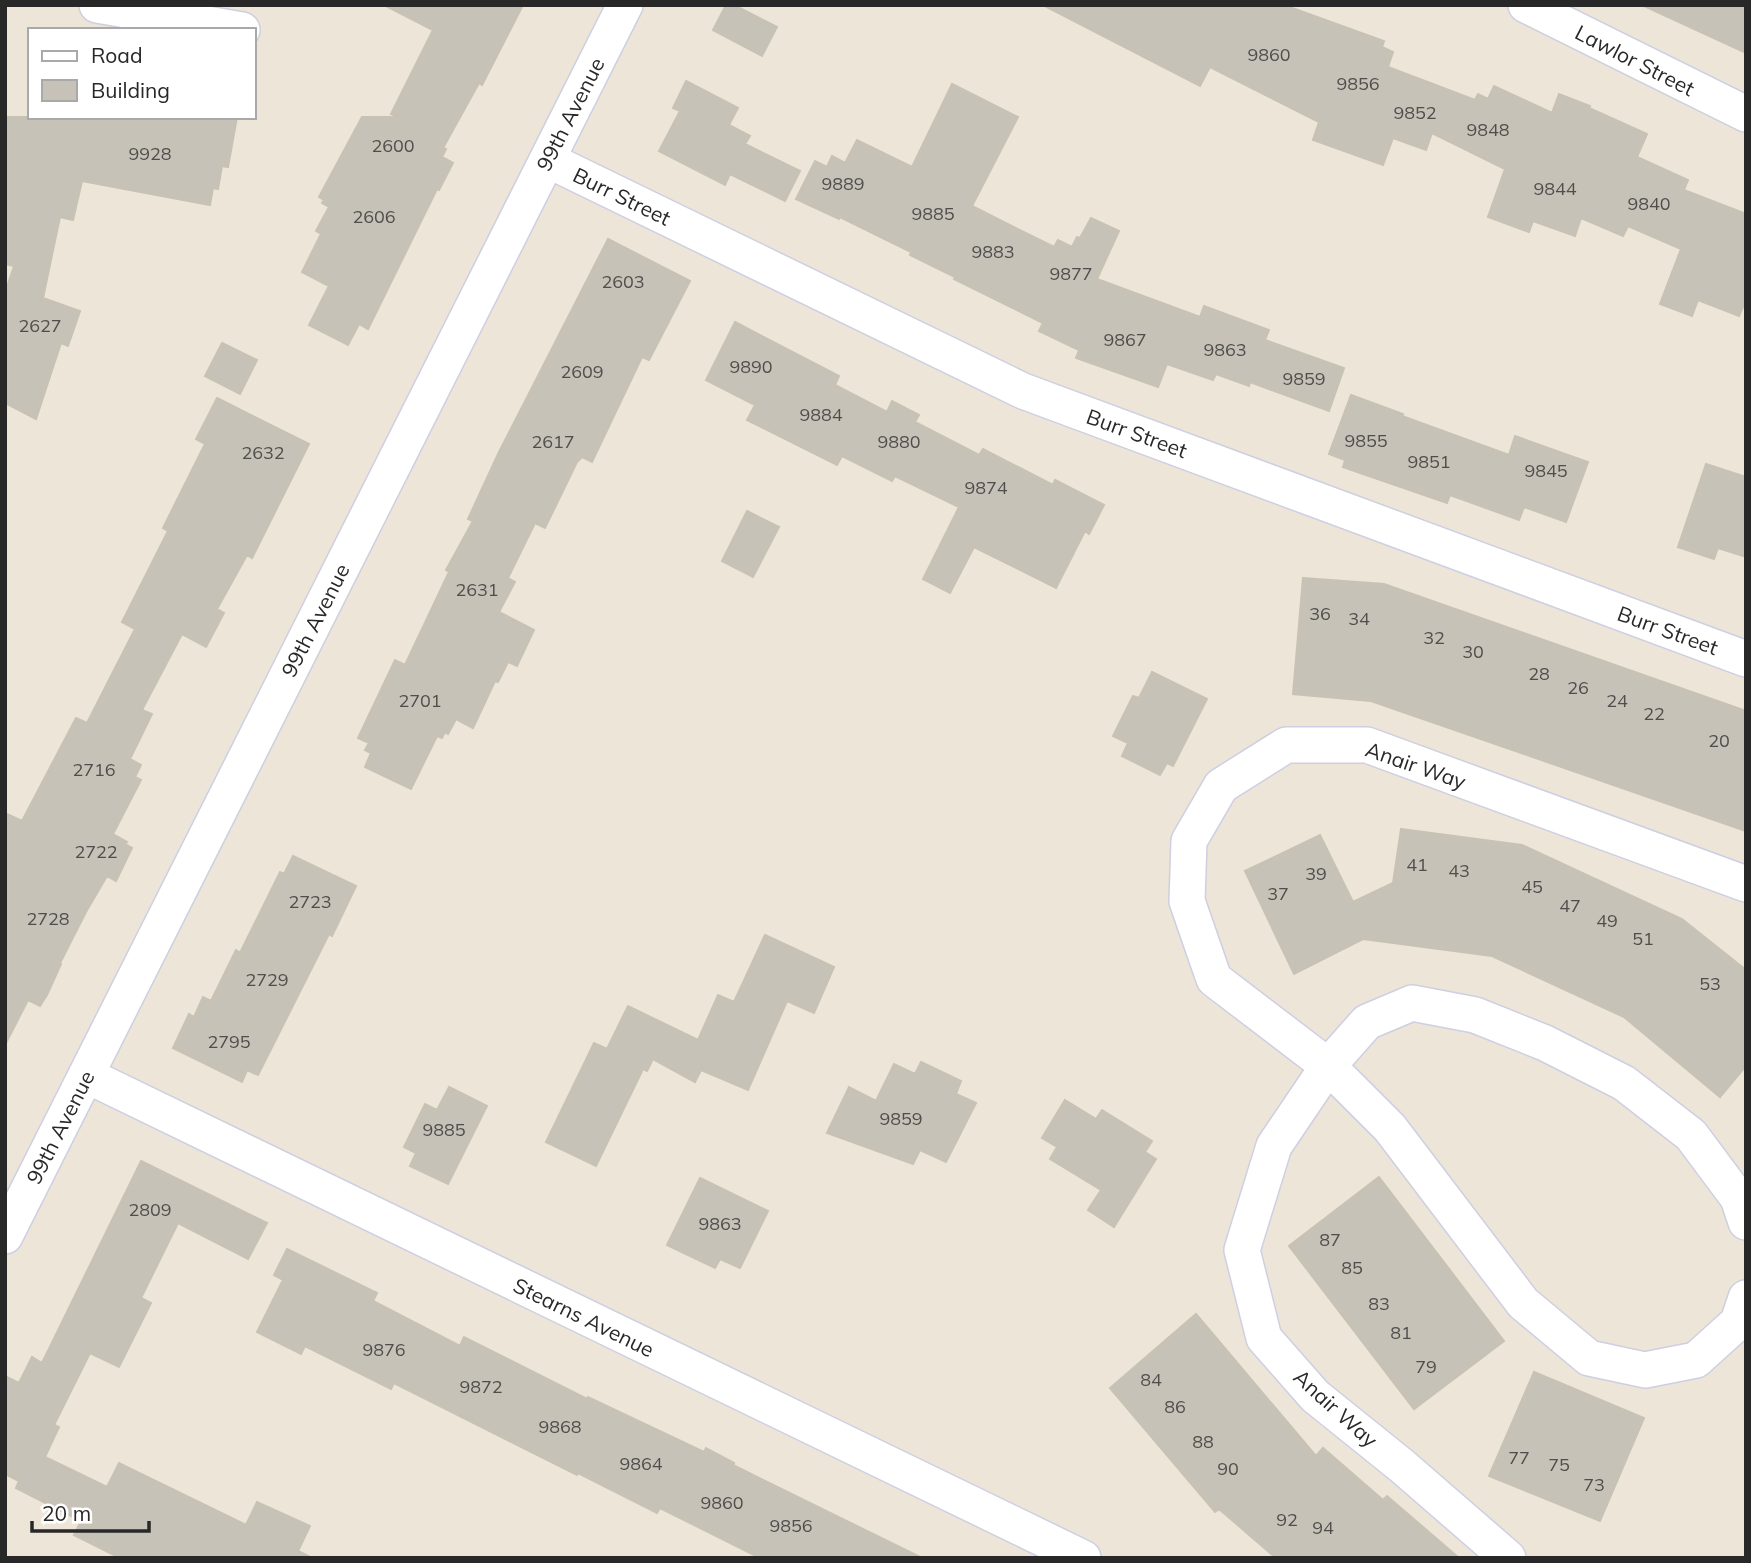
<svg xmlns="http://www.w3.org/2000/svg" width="1751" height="1563" viewBox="0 0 1751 1563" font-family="Mulish,sans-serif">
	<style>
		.building { fill: #c7c2b8; stroke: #c7c2b2; stroke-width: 2 }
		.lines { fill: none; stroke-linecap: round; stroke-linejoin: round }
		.minor-casing { stroke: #cecfe2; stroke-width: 38 }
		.minor { stroke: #fff; stroke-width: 35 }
		.labels { text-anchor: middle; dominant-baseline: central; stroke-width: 7; stroke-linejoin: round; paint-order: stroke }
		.number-label { font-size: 18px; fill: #504e4c }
		.street-label { font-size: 21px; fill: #282828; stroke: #fff }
	</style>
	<rect width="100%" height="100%" fill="#ece5d8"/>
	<path class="building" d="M384,5h139l-41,80 -3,-2 -36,65 3,1 -4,8 11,6 -14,27 -2,-1 -69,140 -9,-5 -11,21 -39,-20 20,-39 -27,-14 19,-38 -5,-3 13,-24 -7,-4 2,-3 -5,-3 43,-80h37l-8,-3 42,-84z
		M726,5h8l43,22 -15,29 -49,-26z
		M1043,5h241l100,36 -2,6 11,5 -5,15 87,33 3,-6 10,5 6,-13 58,27 7,-19 31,12 -1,2 58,26 -10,23 51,23 -4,10 62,24v86l-7,16 -41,-16 -6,16 -32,-12 21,-55 -53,-23 -5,10 -42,-18 -6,18 -42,-15 -4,11 -41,-15 17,-48 -73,-36 -6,17 -33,-12 -10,27 -70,-25 6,-18 -109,-55 -10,19z
		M1642,5h104v48z
		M686,81l52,27 -9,17 21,11 -5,8 55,27 -15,30 -55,-27 -5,11 -66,-34 21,-40 -7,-3z
		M952,84l66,33 -46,89 82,41 4,-7 14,7 5,-10 3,1 11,-20 28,13 -22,48 103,38 4,-11 65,24 -4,10 79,28 -15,43 -79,-29 -1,4 -33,-12 -3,6 -46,-16 -9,23 -82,-29 3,-8 -40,-19 4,-8 -89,-44 1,-2 -45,-22 1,-3 -71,-35 -1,2 -43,-20 19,-38 12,6 5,-11 13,7 12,-23 55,27z
		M5,117h232l-9,50 -6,-1 -4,23 -5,-1 -3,17 -128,-24 -9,39 -13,-3 -17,81 37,13 -12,35 -7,-3 -25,76 -31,-16v-110l9,-27 -9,-2z
		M608,239l82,42 -41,79 -7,-3 -50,105 -10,-5 -5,5 -32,66 -10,-5 -27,55 7,4 -16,30 35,18 -17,36 -9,-4 -10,20 -3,-1 -22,47 -17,-9 -8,15 -3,-2 -3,6 -5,-2 -26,53 -46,-22 6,-14 -6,-3 4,-7 -11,-5 37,-78 10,5 44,-93 -3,-2 27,-49 -5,-2 31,-67z
		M735,322l104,54 -4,9 52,27 5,-11 27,14 -4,7 64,33 4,-6 70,36 2,-5 49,25 -15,29 -4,-3 -29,57 -82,-41 -24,46 -27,-14 36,-72 -64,-31 -3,5 -50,-25 -5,9 -90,-45 8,-15 -49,-25z
		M222,343l35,17 -17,34 -35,-18z
		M1351,395l52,19 -1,2 107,39 6,-19 73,26 -22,60 -42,-15 -5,13 -69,-25 -3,8 -104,-36 2,-7 -16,-6z
		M217,398l92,46 -57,114 -5,-3 -30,54 7,4 -18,34 -24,-13 -40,76 10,4 -22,45 11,6 -6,12 6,3 -28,54 14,8 -2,2 7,4 -16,33 -9,-5 -21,36 -26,51 1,1 -14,31 -7,11 -12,-6 -23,45v-232l17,8 54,-103 11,5 48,-94 -13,-7 46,-91 -5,-3 42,-84 -9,-5z
		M1706,464l40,13v80l-28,-9 -4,11 -36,-12z
		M747,511l32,16 -26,50 -31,-16z
		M1303,578l81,6 362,127v120l-375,-130 -78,-7z
		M1152,672l55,27 -34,67 -6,-3 -7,12 -38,-19 6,-13 -15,-7 20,-40 6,2z
		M1401,829l121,16 160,74 64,51v96l-26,31 -96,-80 -132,-61 -129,-17 -69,35 -49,-103 75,-36 33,67 40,-19z
		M293,856l63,30 -24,50 -3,-2 -71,141 -11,-5 -5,12 -69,-34 16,-34 5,3 9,-20 8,4 25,-51 4,3 40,-81 4,2z
		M765,935l69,32 -20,46 -27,-12 -39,89 -47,-20 -6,12 -42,-23 -6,12 -4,-2 -47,97 -50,-24 48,-99 13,6 21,-43 70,34 20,-45 16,7z
		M921,1062l40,19 -5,13 20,9 -30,59 -26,-12 -7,14 -86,-31 22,-46 27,14 18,-37 21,10z
		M449,1087l38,19 -39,78 -38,-18 6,-13 -12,-6 21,-43 12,6z
		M1065,1100l31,19 6,-9 50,31 -7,11 11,7 -42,68 -26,-17 13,-20 -51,-31 7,-12 -15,-9z
		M141,1161l126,62 -19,36 -70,-36 -37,75 10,5 -32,64 -29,-14 -36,72 5,2 -14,30 62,30 12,-24 127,62 11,-23 53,24 -12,25 14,7h-192l-46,-23 7,-14 -65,-33 3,-7 -14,-7v-98l14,7 13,-26 10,6z
		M1379,1177l125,164 -90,68 -125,-163z
		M700,1178l68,33 -28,57 -20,-9 -5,9 -48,-23z
		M287,1249l90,44 -4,8 87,45 4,-9 123,62 1,-2 116,55 2,-4 28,15 -1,2 189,93h-162l-100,-50 -3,5 -79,-40 -1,2 -183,-92 -3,6 -86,-43 -4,8 -44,-22 26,-52 -9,-5z
		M1196,1314l120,142 7,-8 60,52 4,-4 72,62h-183l-57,-49 -4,3 -105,-124z
		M1534,1372l110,46 -44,103 -111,-45z"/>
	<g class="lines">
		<defs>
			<path id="minor" d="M97,5l145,25
				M1526,5l220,109
				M548,160l475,231 723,268
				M86,1075l997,483
				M1746,1222l-8,-24 -47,-63 -67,-52 -79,-40 -70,-28 -63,-12 -45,19 -39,44 62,62 133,175 66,55 56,12 51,-10 42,-38 8,-24
				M5,1236l620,-1231
				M1508,1558l-106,-92 -87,-70 -51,-58 -22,-88 32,-104 54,-80 -114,-87 -27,-78 2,-60 32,-55 65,-41h81l379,139"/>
		</defs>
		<use href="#minor" class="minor-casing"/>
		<use href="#minor" class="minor"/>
	</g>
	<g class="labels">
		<g class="number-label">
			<text x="1269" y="54">9860</text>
			<text x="1358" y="83">9856</text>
			<text x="1415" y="112">9852</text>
			<text x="1488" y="129">9848</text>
			<text x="393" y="145">2600</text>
			<text x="150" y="153">9928</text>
			<text x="843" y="183">9889</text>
			<text x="1555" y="188">9844</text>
			<text x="1649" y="203">9840</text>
			<text x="933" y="213">9885</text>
			<text x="374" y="216">2606</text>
			<text x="993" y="251">9883</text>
			<text x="1071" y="273">9877</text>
			<text x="623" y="281">2603</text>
			<text x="40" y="325">2627</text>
			<text x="1125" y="339">9867</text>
			<text x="1225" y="349">9863</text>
			<text x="751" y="366">9890</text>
			<text x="582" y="371">2609</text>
			<text x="1304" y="378">9859</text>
			<text x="821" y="414">9884</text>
			<text x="1366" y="440">9855</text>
			<text x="553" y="441">2617</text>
			<text x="899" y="441">9880</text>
			<text x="263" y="452">2632</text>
			<text x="1429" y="461">9851</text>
			<text x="1546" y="470">9845</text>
			<text x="986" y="487">9874</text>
			<text x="477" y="589">2631</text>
			<text x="1320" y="613">36</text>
			<text x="1359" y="618">34</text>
			<text x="1434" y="637">32</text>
			<text x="1473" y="651">30</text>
			<text x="1539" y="673">28</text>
			<text x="1578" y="687">26</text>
			<text x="420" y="700">2701</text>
			<text x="1617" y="700">24</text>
			<text x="1654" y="713">22</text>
			<text x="1719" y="740">20</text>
			<text x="94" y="769">2716</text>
			<text x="96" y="851">2722</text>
			<text x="1417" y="864">41</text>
			<text x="1459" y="870">43</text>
			<text x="1316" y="873">39</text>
			<text x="1532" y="886">45</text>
			<text x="1278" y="893">37</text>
			<text x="310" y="901">2723</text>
			<text x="1570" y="905">47</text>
			<text x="48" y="918">2728</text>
			<text x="1607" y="920">49</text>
			<text x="1643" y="938">51</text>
			<text x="267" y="979">2729</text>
			<text x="1710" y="983">53</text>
			<text x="229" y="1041">2795</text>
			<text x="901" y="1118">9859</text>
			<text x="444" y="1129">9885</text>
			<text x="150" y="1209">2809</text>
			<text x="720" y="1223">9863</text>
			<text x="1330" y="1239">87</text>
			<text x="1352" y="1267">85</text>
			<text x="1379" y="1303">83</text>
			<text x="1401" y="1332">81</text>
			<text x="384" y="1349">9876</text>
			<text x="1426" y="1366">79</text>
			<text x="1151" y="1379">84</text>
			<text x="481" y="1386">9872</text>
			<text x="1175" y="1406">86</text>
			<text x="560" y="1426">9868</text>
			<text x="1203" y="1441">88</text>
			<text x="1519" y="1457">77</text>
			<text x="641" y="1463">9864</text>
			<text x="1559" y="1464">75</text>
			<text x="1228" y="1468">90</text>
			<text x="1594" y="1484">73</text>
			<text x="722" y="1502">9860</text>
			<text x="1287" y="1519">92</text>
			<text x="791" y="1525">9856</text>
			<text x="1323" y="1527">94</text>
		</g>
		<g class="street-label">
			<text transform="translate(1635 60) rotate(27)">Lawlor Street</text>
			<text transform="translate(570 114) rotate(-63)">99th Avenue</text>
			<text transform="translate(622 196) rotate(26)">Burr Street</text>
			<text transform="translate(1137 433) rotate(20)">Burr Street</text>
			<text transform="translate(315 620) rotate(-63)">99th Avenue</text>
			<text transform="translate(1668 630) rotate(20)">Burr Street</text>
			<text transform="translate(1416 765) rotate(19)">Anair Way</text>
			<text transform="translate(60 1127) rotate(-63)">99th Avenue</text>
			<text transform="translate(584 1317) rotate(26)">Stearns Avenue</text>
			<text transform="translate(1336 1408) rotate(42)">Anair Way</text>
		</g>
	</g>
	<rect width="1751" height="1563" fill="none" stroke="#282828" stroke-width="14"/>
	<rect x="28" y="28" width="228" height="91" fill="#ffffff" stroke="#a9a9a9" stroke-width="2"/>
	<rect x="42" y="51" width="35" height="10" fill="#ffffff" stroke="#a9a9a9" stroke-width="2"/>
	<text x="91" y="63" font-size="21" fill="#282828">Road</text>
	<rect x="42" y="80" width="35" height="21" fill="#c7c2b8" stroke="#a9a9a9" stroke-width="2"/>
	<text x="91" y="98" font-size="21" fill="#282828">Building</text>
	<path d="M32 1521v10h117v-10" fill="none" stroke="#282828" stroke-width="3.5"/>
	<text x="42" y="1521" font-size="21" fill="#282828" stroke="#ffffff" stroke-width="5" paint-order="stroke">20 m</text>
</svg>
